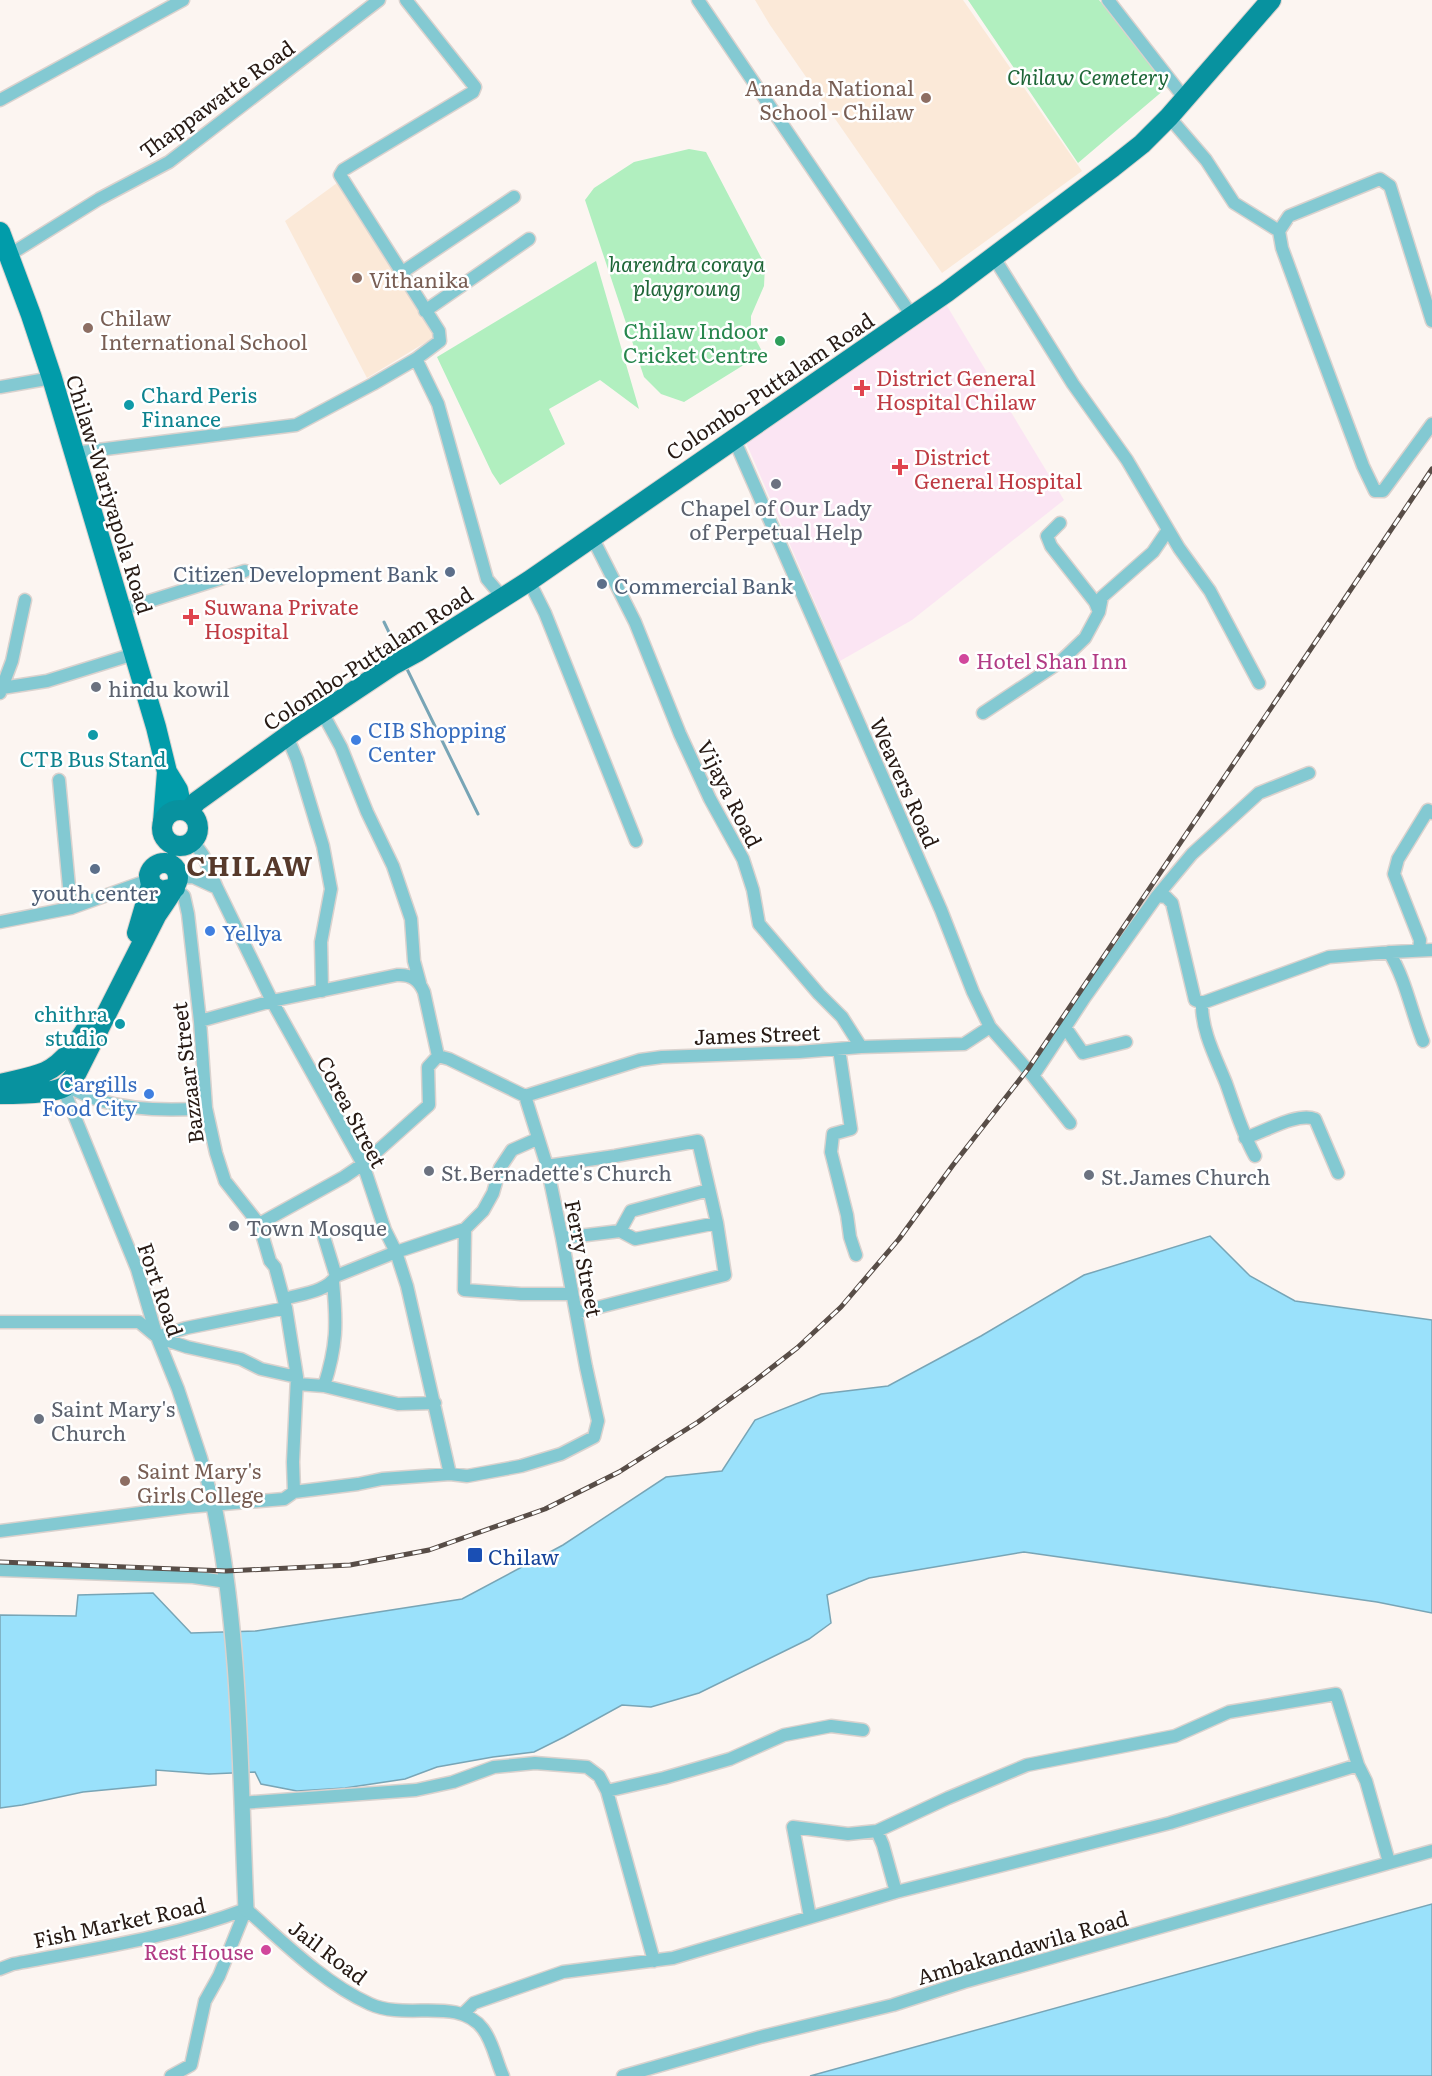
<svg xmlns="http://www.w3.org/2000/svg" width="1432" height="2076" viewBox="0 0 1432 2076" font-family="Literata,serif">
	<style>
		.education { fill: #fbe9d8 }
		.medical { fill: #fbe5f3 }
		.green { fill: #b1efbf }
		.water { fill: #9ae1fb; stroke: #78a5b6; stroke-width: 1.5 }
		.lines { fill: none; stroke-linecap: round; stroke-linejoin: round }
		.stream { stroke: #78a5b6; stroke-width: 3 }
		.minor-casing { stroke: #dad2ce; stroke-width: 15 }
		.tertiary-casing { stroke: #dad2ce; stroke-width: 18 }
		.primary-casing { stroke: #dad2ce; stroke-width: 22 }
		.trunk-casing { stroke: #dad2ce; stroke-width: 22 }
		.minor { stroke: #83c9d2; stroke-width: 12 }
		.tertiary { stroke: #83c9d2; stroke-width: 15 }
		.primary { stroke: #019caa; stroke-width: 20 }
		.trunk { stroke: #08929f; stroke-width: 20 }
		.rail-casing { stroke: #584d47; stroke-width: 5 }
		.rail { stroke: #fff; stroke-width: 3; stroke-dasharray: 9; stroke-linecap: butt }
		.education-dot { fill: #8d6e63; stroke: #fff; stroke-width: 2 }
		.leisure-dot { fill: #2e9e5b; stroke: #fff; stroke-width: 2 }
		.health-dot { fill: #e0444e; stroke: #fff; stroke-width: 2 }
		.culture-dot { fill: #0f9aa8; stroke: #fff; stroke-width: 2 }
		.worship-dot { fill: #6b7280; stroke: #fff; stroke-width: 2 }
		.service-dot { fill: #5c6f8a; stroke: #fff; stroke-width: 2 }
		.hotel-dot { fill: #d1479c; stroke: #fff; stroke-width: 2 }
		.shop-dot { fill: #3f7fe0; stroke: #fff; stroke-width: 2 }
		.transit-dot { fill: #1a4fb4; stroke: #fff; stroke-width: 2 }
		.labels { text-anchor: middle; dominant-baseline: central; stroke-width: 5; stroke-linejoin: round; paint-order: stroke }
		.park-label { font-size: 21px; font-style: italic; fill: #1e6637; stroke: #fff }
		.education-label { font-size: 21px; fill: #785e54; stroke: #fff; text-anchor: start }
		.street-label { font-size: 21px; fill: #271a14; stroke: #fff }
		.leisure-label { font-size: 21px; fill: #27864d; stroke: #fff; text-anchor: end }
		.health-label { font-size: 21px; fill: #be3a42; stroke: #fff; text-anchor: start }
		.culture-label { font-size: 21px; fill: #0d838f; stroke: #fff; text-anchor: start }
		.worship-label { font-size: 21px; fill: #5b616d; stroke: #fff; text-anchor: start }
		.service-label { font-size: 21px; fill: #4e5e75; stroke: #fff; text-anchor: end }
		.hotel-label { font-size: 21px; fill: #b23c85; stroke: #fff; text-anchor: start }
		.shop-label { font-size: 21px; fill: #366cbe; stroke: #fff; text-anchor: start }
		.transit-label { font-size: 21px; fill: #164399; stroke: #fff; text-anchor: start }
		.district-label { font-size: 27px; font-weight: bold; letter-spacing: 1.5px; fill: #573a2c; stroke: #fff }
	</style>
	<rect width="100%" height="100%" fill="#fcf5f1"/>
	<path class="education" d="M755,0h208l119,171 -140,102 -172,-248z
		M337,183l99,153 -69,42 -82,-157z"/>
	<path class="medical" d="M941,296l123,204 -152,120 -72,41 -98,-228z"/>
	<path class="green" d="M968,0h131l72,84 -93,79z
		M689,149l17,3 59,113 -1,21 -13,30v15l12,22 -79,49 -23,-8 -17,-17 -59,-177 9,-12 40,-26z
		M596,261l43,148 -39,-29 -51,29 16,35 -65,41 -8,-12 -55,-116z"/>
	<path class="water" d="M1210,1236l40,40 45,25 137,19v293l-55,-11 -353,-50 -155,26 -42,17 4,28 -22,16 -110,54 -48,14 -29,-2 -58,32 -30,15 -41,5 -56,10 -32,12 -60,9 -48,3 -36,-7 -6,-12 -46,2 -53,-4v15l-73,7 -61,13 -22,3v-193l76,1 2,-21 75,-2 38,40 65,-2 206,-32 101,-54 103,-68 56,-6 33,-51 66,-26 67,-8 93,-50 103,-61z
		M1432,1904v172h-622z"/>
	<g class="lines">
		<path class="stream" d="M384,622l15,31
			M406,667l72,147"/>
		<defs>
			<path id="minor" d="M698,0l214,316
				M1108,0l77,99
				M0,100l183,-100
				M1169,117l37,43 28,43 45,28
				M9,255l90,-56 70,-37 210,-162
				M993,256l80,128 54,76 52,88 31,43 49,92
				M401,273l113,-76
				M425,311l104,-72
				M1432,321l-42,-135 -10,-7 -91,37 -10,15 3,17 26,71 55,147 12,25h8l49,-67
				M416,359l22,45 49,175 16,19
				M0,387l52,-9
				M734,439l207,471 32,82 17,35 43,49 37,47
				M74,453l222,-28 77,-41 43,-25 24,-18 -1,-10 -99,-156 3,-5 130,-78 2,-5 -69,-87
				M1060,523l-13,13 4,10 44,56 4,10
				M592,537l43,85 45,112 30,65 33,60 10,31 6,34 60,70 23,23 19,30
				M529,581l16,32 91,228
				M121,610l124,-39
				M2,688l45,-7 87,-27
				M0,693l12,-32 13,-61
				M322,712l19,35 26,65 26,54 18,53 3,42 6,22
				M983,713l77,-51 25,-24 14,-26 3,-15 51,-45 15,-22
				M287,736l10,24 26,86 8,43 -10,53 1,49
				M59,780l12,128
				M193,841l10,14 14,33 55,113 91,163 22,66 11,22 11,34 43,188
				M178,878l15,-1 24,11
				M175,888l9,8 4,18 12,107 6,87 10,45 9,28 34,43 11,37 5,6 11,41 11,69 -4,85 1,30
				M1157,896l35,-42 67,-61 50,-20
				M0,922l71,-14 78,-28
				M1419,951l1,-11 -26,-66 4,-15 30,-49 4,3
				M1389,952c17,28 22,59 34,89
				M1202,1003c-1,27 14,55 24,80 9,25 16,50 29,73
				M1065,1027l18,26 43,-11
				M839,1049l12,80 -18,5 -2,18 16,63 3,22 6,18
				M1033,1076l52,-79 72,-101 9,1 6,6 23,97 7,3 127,-46 63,-5 40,-2
				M66,1086c11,5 23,11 35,15 33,9 71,10 105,7
				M63,1088l74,181 20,68 21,52 23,69 13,48
				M525,1096l115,-36 22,-3 137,-5 62,-5 103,-3 26,-17
				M1245,1138c19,-6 52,-26 70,-19l23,54
				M547,1166l68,-10 83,-15 19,82 8,52 -149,38
				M259,1224l85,-47 19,-13 66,-59 -1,-38 10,-11
				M465,1229l-1,61 57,4h51
				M620,1231l11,-20 78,-21
				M324,1237l12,39
				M562,1238l58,-7 15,8 82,-16
				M284,1299c16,-5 43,-7 52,-23l60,-24 69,-23 18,-18 10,-18 7,-25 12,-18 25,-11
				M0,1322h139l18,15 30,10 54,12 20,10 36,8
				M157,1337l29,-9 100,-20
				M297,1384l27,2 74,18 37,-1
				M324,1386c13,-40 13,-62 9,-104
				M0,1531l187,-24 97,-8 10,-7 64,-8 24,-5 68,-5 17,2 54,-10 40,-12 33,-17 4,-16 -12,-54 -24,-129 -15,-72 -22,-70 -76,-37 -11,-3 -14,-64c-5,-12 -13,-18 -27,-17l-125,26 -72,20
				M0,1570l193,7 34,5
				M607,1791l57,-13 66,-19 54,-24 47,-9 32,4
				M241,1803l175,-13 37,-8 41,-15 41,-4 52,4 12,9 8,15 47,170
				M877,1831l6,14 13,47
				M246,1909c37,33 79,75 124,95 37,17 88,-8 113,25 10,13 13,32 20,47
				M810,1917l-17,-90 55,7 29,-3 71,-33 79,-33 148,-29 54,-24 107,-18 22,71
				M0,1969l13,-5c78,-15 158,-26 233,-55
				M463,2014l11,-11 89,-31 110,-14 223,-66 274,-69 188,-58 8,16 23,81
				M171,2076l20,-11 14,-64 14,-25 27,-67
				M623,2076l137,-39 133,-32 71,-23 468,-131"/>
			<path id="tertiary" d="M214,1506c27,132 26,269 32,403"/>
			<path id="primary" d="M0,232l31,83 21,63 104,349 11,45 -4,50
				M167,772l11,18 4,19"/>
			<path id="trunk" d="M162 828a18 18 0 1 1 36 0a18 18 0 1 1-36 0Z
				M189,811l7,-9 101,-73 96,-64 24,-13 112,-71 418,-289 166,-125 29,-23 27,-27 102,-117
				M137,933l14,-48
				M0,1084c15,-4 31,-6 45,-12 21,-10 35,-33 47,-52
				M0,1094c14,0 52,0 64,-7 5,-3 9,-10 13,-15l79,-156c5,-8 22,-31 22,-38 0,-19 -24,-20 -29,-3l2,10 10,6 14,-3"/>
		</defs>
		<use href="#minor" class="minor-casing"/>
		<use href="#tertiary" class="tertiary-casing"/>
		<use href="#primary" class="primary-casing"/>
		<use href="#trunk" class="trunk-casing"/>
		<use href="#minor" class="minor"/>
		<use href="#tertiary" class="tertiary"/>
		<use href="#primary" class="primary"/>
		<use href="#trunk" class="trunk"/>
		<defs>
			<path id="rail" d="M0,1562l226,9 124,-6 79,-15 116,-41 74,-37 79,-50 54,-39 45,-35 44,-41 58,-68 54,-74 75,-96 404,-600"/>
		</defs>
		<use href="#rail" class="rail-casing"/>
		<use href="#rail" class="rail"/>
	</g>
	<g class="education-dot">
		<circle cx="926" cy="98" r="6"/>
		<circle cx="357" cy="278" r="6"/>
		<circle cx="88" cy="328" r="6"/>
		<circle cx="125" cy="1481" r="6"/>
	</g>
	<circle class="leisure-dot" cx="780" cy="341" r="6"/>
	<g class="health-dot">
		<path d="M859 379h6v6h6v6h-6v6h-6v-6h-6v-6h6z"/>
		<path d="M897 458h6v6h6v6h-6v6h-6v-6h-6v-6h6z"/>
		<path d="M188 608h6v6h6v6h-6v6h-6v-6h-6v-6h6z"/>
	</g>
	<g class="culture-dot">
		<circle cx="129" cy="405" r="6"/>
		<circle cx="93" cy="735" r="6"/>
		<circle cx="120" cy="1024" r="6"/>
	</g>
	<g class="worship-dot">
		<circle cx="776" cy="484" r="6"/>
		<circle cx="96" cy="687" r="6"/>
		<circle cx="429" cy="1171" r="6"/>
		<circle cx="1089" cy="1175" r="6"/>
		<circle cx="234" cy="1226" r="6"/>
		<circle cx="39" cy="1419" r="6"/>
	</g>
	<g class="service-dot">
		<circle cx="450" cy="572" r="6"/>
		<circle cx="602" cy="584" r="6"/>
		<circle cx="95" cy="869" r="6"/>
	</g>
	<g class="hotel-dot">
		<circle cx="964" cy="659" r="6"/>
		<circle cx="266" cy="1950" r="6"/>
	</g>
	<g class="shop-dot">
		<circle cx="356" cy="740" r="6"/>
		<circle cx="210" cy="931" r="6"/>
		<circle cx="149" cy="1094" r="6"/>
	</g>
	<rect class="transit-dot" x="467" y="1547" width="16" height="16" rx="3"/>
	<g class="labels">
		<g class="park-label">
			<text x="1088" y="75">Chilaw Cemetery</text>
			<text x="687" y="262">harendra coraya<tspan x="687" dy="24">playgroung</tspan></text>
		</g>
		<g class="education-label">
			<text x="914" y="86" text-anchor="end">Ananda National<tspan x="914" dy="24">School - Chilaw</tspan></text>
			<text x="369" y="278">Vithanika</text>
			<text x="100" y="316">Chilaw<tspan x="100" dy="24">International School</tspan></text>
			<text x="137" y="1469">Saint Mary's<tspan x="137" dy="24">Girls College</tspan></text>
		</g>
		<g class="street-label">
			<text transform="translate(216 98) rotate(-36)">Thappawatte Road</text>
			<text transform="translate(769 385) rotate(-34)">Colombo-Puttalam Road</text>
			<text transform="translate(111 494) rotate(73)">Chilaw-Wariyapola Road</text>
			<text transform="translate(367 657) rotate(-33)">Colombo-Puttalam Road</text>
			<text transform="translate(906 782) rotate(66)">Weavers Road</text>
			<text transform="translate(731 793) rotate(63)">Vijaya Road</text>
			<text transform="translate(757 1033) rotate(-2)">James Street</text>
			<text transform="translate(186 1073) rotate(-97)">Bazzaar Street</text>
			<text transform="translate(353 1111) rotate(62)">Corea Street</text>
			<text transform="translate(585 1258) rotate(79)">Ferry Street</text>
			<text transform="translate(162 1289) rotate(71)">Fort Road</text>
			<text transform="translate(119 1921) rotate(-12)">Fish Market Road</text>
			<text transform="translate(1022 1946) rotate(-16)">Ambakandawila Road</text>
			<text transform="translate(329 1951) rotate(37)">Jail Road</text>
		</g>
		<g class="leisure-label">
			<text x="768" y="329">Chilaw Indoor<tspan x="768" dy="24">Cricket Centre</tspan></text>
		</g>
		<g class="health-label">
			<text x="876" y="376">District General<tspan x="876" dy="24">Hospital Chilaw</tspan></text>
			<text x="914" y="455">District<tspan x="914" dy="24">General Hospital</tspan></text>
			<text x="204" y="605">Suwana Private<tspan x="204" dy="24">Hospital</tspan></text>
		</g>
		<g class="culture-label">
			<text x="141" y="393">Chard Peris<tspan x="141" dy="24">Finance</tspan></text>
			<text x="93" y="757" text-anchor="middle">CTB Bus Stand</text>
			<text x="108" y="1012" text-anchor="end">chithra<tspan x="108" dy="24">studio</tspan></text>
		</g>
		<g class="worship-label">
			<text x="776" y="506" text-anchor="middle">Chapel of Our Lady<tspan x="776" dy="24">of Perpetual Help</tspan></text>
			<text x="108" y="687">hindu kowil</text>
			<text x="441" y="1171">St.Bernadette's Church</text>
			<text x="1101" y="1175">St.James Church</text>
			<text x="246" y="1226">Town Mosque</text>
			<text x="51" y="1407">Saint Mary's<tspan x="51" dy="24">Church</tspan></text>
		</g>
		<g class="service-label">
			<text x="438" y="572">Citizen Development Bank</text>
			<text x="614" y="584" text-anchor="start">Commercial Bank</text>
			<text x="95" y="891" text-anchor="middle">youth center</text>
		</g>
		<g class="hotel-label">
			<text x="976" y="659">Hotel Shan Inn</text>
			<text x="254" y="1950" text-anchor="end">Rest House</text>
		</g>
		<g class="shop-label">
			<text x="368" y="728">CIB Shopping<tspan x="368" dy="24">Center</tspan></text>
			<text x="222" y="931">Yellya</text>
			<text x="137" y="1082" text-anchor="end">Cargills<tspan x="137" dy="24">Food City</tspan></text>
		</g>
		<g class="transit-label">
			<text x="488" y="1555">Chilaw</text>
		</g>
		<g class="district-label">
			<text x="250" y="864">CHILAW</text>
		</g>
	</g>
</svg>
